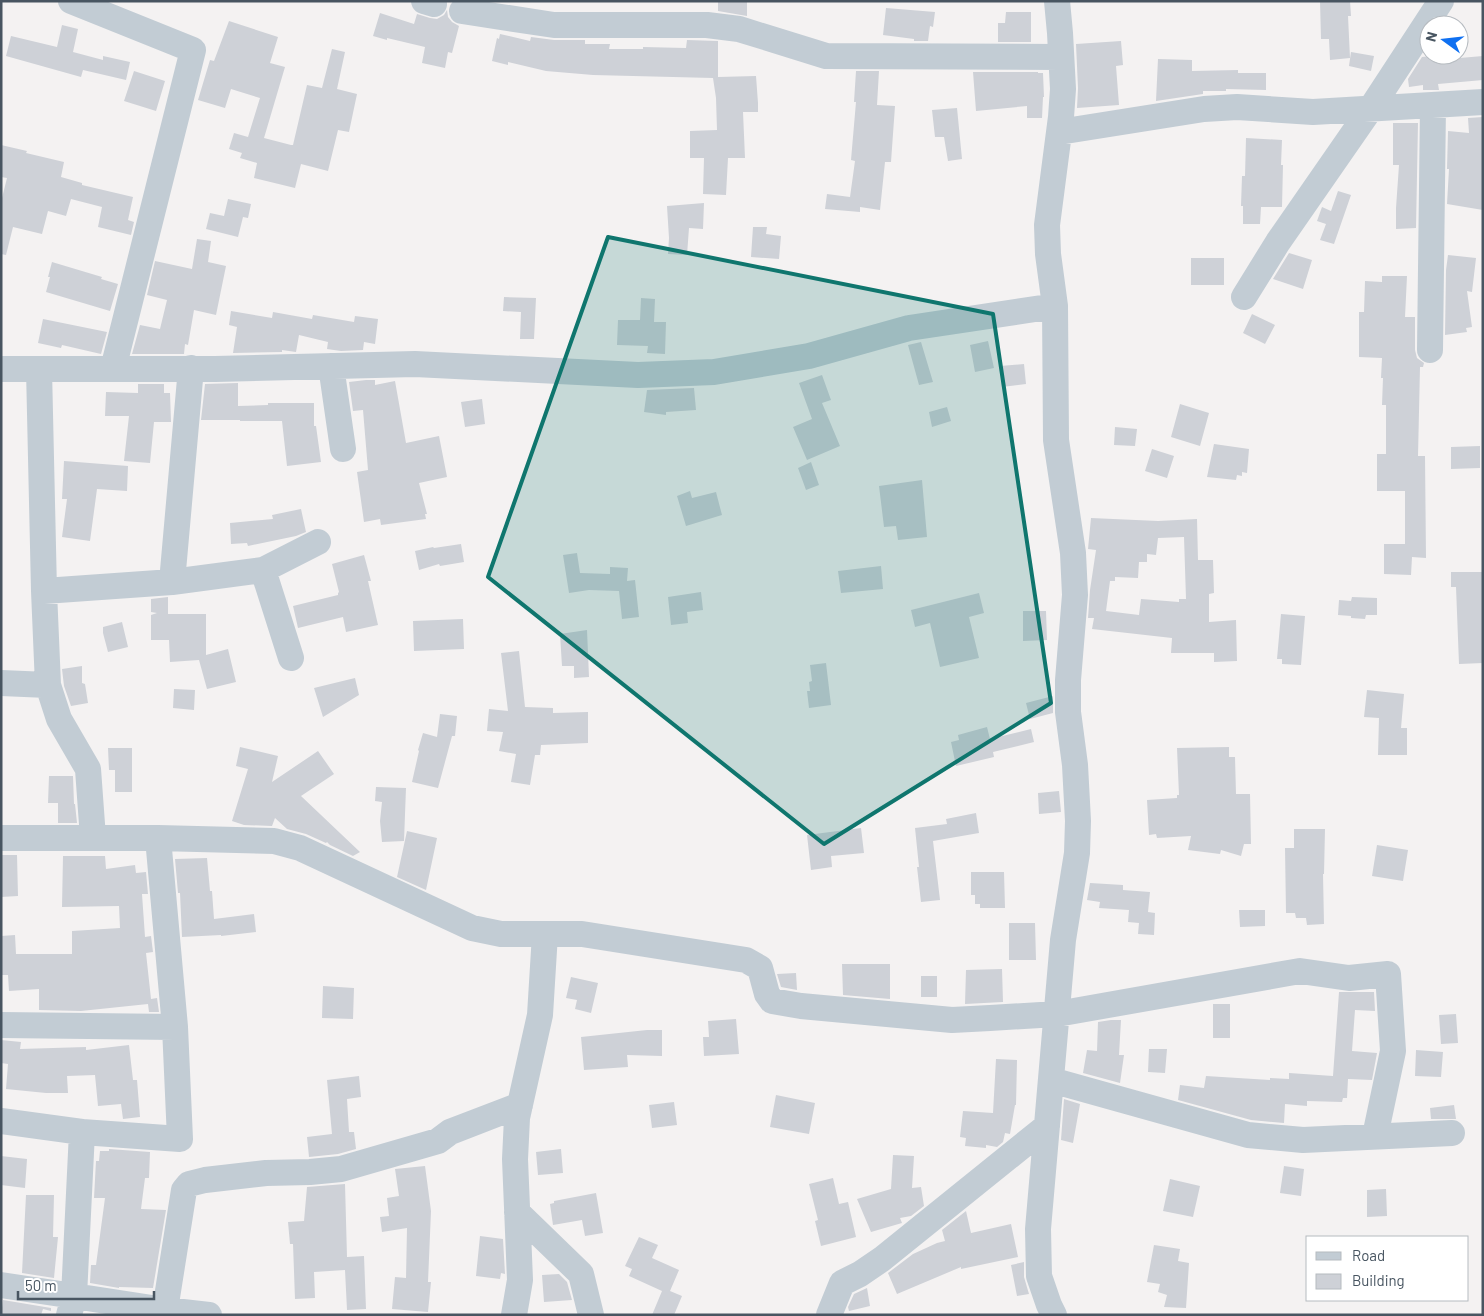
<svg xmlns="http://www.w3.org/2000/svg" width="1484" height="1316" viewBox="0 0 1484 1316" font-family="Barlow,sans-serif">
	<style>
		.building { fill: #ced1d7; fill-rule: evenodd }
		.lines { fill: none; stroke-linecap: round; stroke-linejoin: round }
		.minor { stroke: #c2ccd4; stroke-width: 26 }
		.marked { fill: #0f766e; fill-opacity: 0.2; stroke: #0f766e; stroke-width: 4; stroke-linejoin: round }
	</style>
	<rect width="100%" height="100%" fill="#f4f2f2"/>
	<path class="building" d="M718,1h29v15l-29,-5z
		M1320,1h30l1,15h-3l2,42 -20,2 -1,-21h-8z
		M886,8l49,4 -2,15 -3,-1 -2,15h-14v-2l-31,-4z
		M447,10l1,7 4,5 7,4 -7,27 -4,-1 -3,16 -23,-5 3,-16 -38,-9v2l-14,-4 7,-23 34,11 3,-10 13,4 7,1 7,-4z
		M1006,12h25v30h-33v-19h7z
		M229,21l49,16 -8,26 15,4 -21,71 27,7h2l14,-60 15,3 10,-39 13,3 -8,37 20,5 -8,38 -11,-2 -10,41 -27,-7 -6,24 -41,-10 3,-15 -17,-5 2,-5 -13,-4 5,-16 14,4 12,-39 -29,-9 -6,19 -27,-8 12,-40 4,1z
		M62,25l16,4 -5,23 30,8v-4l27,6 -4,18 -43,-10 -2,7 -75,-21 5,-20 46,11z
		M500,34l30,7 1,-4 23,3h31v4h25l-1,5h34v-2l43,1 1,-8 31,1v36l38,-1 2,27v9h-15l2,46h-17l-2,37 -23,-1 1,-36h-14v-27l27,-1 -1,-32 -3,-20 -120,-3 -47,-4 -38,-9v3l-16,-4 5,-23 2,1z
		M1121,41l2,24 -7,1 3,39 -42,3 1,-20 -2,-44z
		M1351,52l23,4 -3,15 -22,-5z
		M1441,55h6l1,4 35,-3v24l-45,4 1,6h-16v-5l-14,2 -1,-8 14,-22z
		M1158,59l34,1v11l46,-1v3h28v17l-40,-1v2h-23v3l-47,7z
		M134,71l31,10 -9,30 -32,-10z
		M856,71h23l-2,34 18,1 -4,56h-6l-5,48 -20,-3v5l-35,-3 2,-15 23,3 5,-36 -4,-1 5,-58h-2z
		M973,72h65v1h5l1,24h-1l-1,21h-15v-12l-51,5z
		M957,108l5,51 -14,2 -4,-24h-9l-3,-27z
		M1483,117v93l-36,-6 2,-35h-2l1,-38 21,2 -1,-15z
		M1393,123h25l-2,105 -20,1v-21l3,-43h-6z
		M1246,138l36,2 -1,25h2l-1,42h-21l-1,17h-17v-18h-2l1,-30h3z
		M1,145l26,6 -1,2 38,9 -3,15 21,6v2l51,12 -5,23 6,2 -3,13 -33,-8 4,-20 -31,-8 -5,17 -18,-5 -6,23 -29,-7 -7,28 -5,-1v-52l6,-24 -6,-1z
		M1338,191l13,4 -17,49 -14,-4 6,-16 -9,-3 5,-14 9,4z
		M228,199l23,5 -3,14 -5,-1 -5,20 -32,-8 4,-16 14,3z
		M704,203l-1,26 -14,-1 -2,27 -19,-1 1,-16 -2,-32z
		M753,227h14l-1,7 15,2 -2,23 -28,-2z
		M197,239l14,2 -3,21 18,4 -10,49 -22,-5 -6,35 -3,-1 -1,10h-52l8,-29 20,4 7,-29 -20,-5 8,-34 37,8z
		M1289,253l23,7 -9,29 -30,-10z
		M1448,255l28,3 -4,34 -5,-1 5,36 -6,1 1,4 -22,3 1,-65z
		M1191,258h33v27h-33z
		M52,262l50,15 -1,2 17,5 -8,27 -64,-19 4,-15h-2z
		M1382,276h25l-2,41h10v33l2,8 7,5 -1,4h-3l-2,89h7l1,102 -14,-1 -1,18 -27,-1v-30h21v-53h-28v-37h9v-49h-4l1,-27h-2l1,-20 -23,-1v-45h5l1,-31 17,1z
		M504,297l32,1 -2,41h-14l1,-27 -18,-1z
		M641,298l14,1 -1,23h12l-1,32 -18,-1 1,-7 -31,-1 1,-25h22z
		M231,311l41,7 1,-6 39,7 1,-4 41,7 1,-6 23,3 -3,25 -11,-2 -1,8 -22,1 -14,-2 1,-7 -29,-7 -3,17 -14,-2v2l-49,1 4,-26 -8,-2z
		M1252,314l23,11 -10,19 -22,-11z
		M43,319l64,13 -6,22 -39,-9 -1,3 -23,-5z
		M988,341l6,27 -19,4 -5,-27z
		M921,342l12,40 -14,3 -11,-40z
		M1024,364l2,20 -24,3 -2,-21z
		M822,375l9,25 -9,3 18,43 -33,14 -14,-33 19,-8 -13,-36z
		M366,380h9v5l20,-4 11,62 33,-7 8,41 -28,6 8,31h-2l1,5 -45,6 -1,-6 -16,3 -7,-50 11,-2 -5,-60 -10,1 -4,-29z
		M238,383v23l30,-1v-2h46v23h2l5,36 -34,4 -5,-45h-42v-1h-39l4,-36z
		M138,384h26v9h6l1,29h-17l-4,41 -26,-2 5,-45h-24l1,-24 32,1z
		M694,388l2,22 -30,2v3l-22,-3 3,-22z
		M482,399l3,25 -20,3 -4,-25z
		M1180,404l29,9 -9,33 -29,-9z
		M947,407l4,14 -19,6 -3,-15z
		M1115,427l22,2 -2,17 -21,-1z
		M1214,444l35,5 -2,24 -5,-1v4l-5,-1 -1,5 -29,-3z
		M1480,446v22l-29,1v-22z
		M1152,449l22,7 -7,22 -22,-7z
		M64,461l64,5 -1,25 -30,-2 -7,52 -28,-4 5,-38h-5z
		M811,462l8,23 -13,5 -8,-22z
		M922,480l5,57 -29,3 -2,-14 -12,1 -5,-41z
		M690,491l2,7 24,-6 6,23 -36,11 -9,-30z
		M301,509l5,23 -10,4 -48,10 -1,-3 -16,1 -1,-21 43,-4 -1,-4z
		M1091,518l67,3 39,-2 1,41h15l1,33 -5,1v28l27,-2 1,41 -23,1v-9h-43l1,-15 -80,-9 2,-11h-6l2,-28 6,-40 -8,-1zM1184,537l2,62h-7v3l-38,-3 -2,16 -33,-4 4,-30h5v-4l23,1 1,-16h8v-8l9,1 2,-17z
		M461,544l3,18 -24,4 -1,-2 -20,6 -4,-19 18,-4 1,1z
		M577,553l3,20 30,1v-7l18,1 -1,13 8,-1 4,37 -17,2 -3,-28 -30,-1 -20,3 -6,-38z
		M364,555l7,26h-3l10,44 -32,7 -3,-15 -45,11 -5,-22 45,-11v-2l1,-1 -7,-28z
		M881,566l2,23 -42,4 -3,-22z
		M1451,572h32v91l-24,1 -3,-77h-5z
		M701,592l2,18 -16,2 1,11 -17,2 -3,-28z
		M979,593l5,20 -15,4 10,41 -39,9 -10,-44 -15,4 -4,-17z
		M168,597v17h38v41l22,-6 8,33 -29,7 -8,-29 -29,2 -1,-22h-18v-25l6,-2 -6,-1v-13z
		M1352,597l25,1v17h-11l-1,4 -14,-1v-2l-13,-1 1,-15 12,1z
		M1023,611h23l1,29 -24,1z
		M1281,614l24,2 -4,49 -19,-1v-5h-5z
		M463,619l1,30 -50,2 -1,-30z
		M122,622l6,25 -20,5 -5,-19v-6z
		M587,630l2,47 -15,1v-12h-12l-2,-32z
		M519,651l6,56 28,1v5l35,-1v31l-47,2 -1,10h-5l-5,30 -19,-3 5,-28 -17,-3 4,-19 -16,-1 2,-22 19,2 -7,-58z
		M826,663l5,42 -22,3 -2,-17h3l-1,-9 3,-1 -2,-16z
		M82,666v17l3,1 3,19 -17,3 -7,-20 -2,-17z
		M355,678l4,17 -36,22 -9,-29z
		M174,689l21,1 -1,20 -21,-2z
		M1367,690l37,4 -3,34h6v27h-29l1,-37 -15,-1z
		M1053,696v17l-23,6 -4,-16z
		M440,714l17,2 -2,20h-3l-14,52 -26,-6 7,-31 -1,-1 5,-17 14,4z
		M987,727l3,12 41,-10 3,13 -41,10 1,5 -38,9 -5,-24 8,-2 -1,-5z
		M240,747l38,9 -6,26 46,-31 16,23 -33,22 59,56 -7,4 -23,-11 -3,-3 -1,1 -20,-9 -19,-5 -12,-11 -3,8 -28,-1 -12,-4 16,-52 -12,-3z
		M1229,747v10h6l1,37h14l1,50h-7l-3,12 -20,-6 -1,4 -32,-4 3,-14 -34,2 -1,-4 -7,1 -2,-35 30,-2v-3h2l-2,-47z
		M108,748h24v44h-17v-22h-6z
		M49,776h24l1,28h1l2,19h-19v-20h-10z
		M376,787l30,1 -2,53 -22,1 -2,-21 2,-19 -7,-1z
		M1059,791l2,21 -22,2 -1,-21z
		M976,813l3,20 -46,8 7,59 -19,2 -4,-35h2l-4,-39 32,-4 -1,-5z
		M861,828l3,25 -33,3 1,11 -21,3 -4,-35z
		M1294,829h31l-1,45h-1l1,50 -17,1 -1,-7h-10l-1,-5h-9l-1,-65h9z
		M407,831l30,7 -11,52 -29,-13z
		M1377,845l31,5 -5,31 -31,-5z
		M1,855h16l1,41 -17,1z
		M63,856h42l1,13 29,-4 1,8 10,-1 2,22h-6l3,43 6,-1 2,16 -7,1 5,46 6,-1 2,14h-10l-1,-8 -67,7 -42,-1v-21l-30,2 -1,-16h-6l-1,-39 14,-1 1,19h56v-23l48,-3 -1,-22 -57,1z
		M207,858l3,33h2l2,28 40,-5 2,18 -35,4v-1l-39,2 -2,-44h-2l-3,-34z
		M971,872h33l1,36h-25v-4h-5v-9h-4z
		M1090,883l33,2v5l27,2 -2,20 7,1 -1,22 -16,-1 1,-11 -11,-1 1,-12 -30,-2 1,-6 -13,-2z
		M1239,910h26v16l-25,1z
		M1009,923h26l1,37h-27z
		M842,964h48v35l-47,-4z
		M1002,969l1,33 -38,2 1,-34z
		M796,973l1,17 -16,-3 -4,-13z
		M921,976h16v21h-16z
		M571,977l27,6 -7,30 -16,-4 2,-9 -11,-2z
		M323,986l31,2 -1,31 -31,-1z
		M1339,992h35l1,19 -20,-1 -3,41 25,2 -5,27 -24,-1 -1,19h-4l-1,4 -35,-1v5l-22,-2 -1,19 -33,-3 -73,-20 2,-15 24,3 2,-12 64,4v-2l19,1v-6l44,3z
		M1213,1004h17v34h-17z
		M1456,1014l2,29 -17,1 -2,-29z
		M736,1019l3,35 -35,2 -1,-19h6l-1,-16z
		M1111,1020h10l-2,35h5l-4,28 -37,-10 4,-23 10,1 1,-29z
		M647,1030h15v26l-35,-1 1,12 -44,3 -3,-33z
		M1,1040l20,2 -1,7 66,-2v3l43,-5 4,35h4l3,37 -17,2 -2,-15 -23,2 -3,-31 -28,1 1,17h-22l-40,-4 2,-25 -7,-1z
		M1149,1049h18l-2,24 -17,-1z
		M1416,1050l27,2 -2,25 -26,-1z
		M996,1059l21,1 -1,45h-1l-5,29 -5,-1 -2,9 -6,5 -11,-2v3l-21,-2 1,-8 -6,-1 3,-26 30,2z
		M359,1076l2,21 -14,2 2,33h5l2,17 -18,5 -29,3 -2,-20 25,-3 -5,-54z
		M776,1095l39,8 -6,31 -39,-7z
		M1064,1099l16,5 -7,39 -12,-3z
		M674,1102l3,23 -25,3 -3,-23z
		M1454,1105l2,14h-25l-1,-11z
		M109,1149l41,3 -1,26h-4l-4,31 25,1 -13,78 -34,-1v1l-29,-5 1,-18h5l9,-67h-11l2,-37h3l1,-10h9z
		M561,1149l2,24 -25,2 -2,-23z
		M893,1155l21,1 -2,32 9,-1 3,19 -13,10 -11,2 2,5 -31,9 -14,-33 34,-10z
		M1,1156l26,3 -2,29 -24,-3z
		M425,1166l6,45 -3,71h3l-3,30 -36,-3 3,-32 11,1 1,-50 -25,4 -2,-15 9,-1 -2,-18 12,-2 -4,-27z
		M1284,1166l20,3 -3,27 -21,-3z
		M833,1178l6,26 9,-2 8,35 -35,9 -6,-25 3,-1 -9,-36z
		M1170,1179l30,7 -7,31 -30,-6z
		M345,1184l2,73 17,-1 2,53 -19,1 -2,-40 -31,2 1,26 -20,1 -2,-55h-3l-2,-22 16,-1 3,-34z
		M1386,1189l1,27 -20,1v-27z
		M596,1193l7,40 -18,3 -3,-16 -29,5 -3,-21 4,-1v-2z
		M26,1195h28l-1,42h5l-4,41 -32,-5z
		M966,1211l5,22 40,-9 7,33 -57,12v-2l-64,27 -9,-21 25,-19 24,-11 8,-2 -3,-11z
		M480,1236l23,3 2,35 -4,-1 -1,6 -24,-3z
		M639,1237l19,8 -6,13 27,12 -9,21 12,5 -8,19h-22l10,-24 -33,-15 3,-7 -7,-3z
		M1154,1245l26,4 -2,12 11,2 -3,45 -22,-1 3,-12 -9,-3 2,-8 -13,-2z
		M1024,1262v15l5,17 -12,2 -6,-31z
		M559,1274l8,8 5,18 -28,2 -2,-27z
		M867,1288l3,18 -21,5 -1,-4 6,-13z
		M3,1300l48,8v3l-8,-2 -2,6h-40z"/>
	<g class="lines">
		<path class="minor" d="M71,1l122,49 -80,319
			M424,1l10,3
			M462,11l92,14h153l32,4 87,27 235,1
			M1059,132l145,-23 33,-2 76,5 170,-10
			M1244,297l34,-55 93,-134 70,-107
			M1430,350l3,-245
			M331,366l12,83
			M191,368l-19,214 91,-12 55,-28
			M1,369h214l200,-5 223,11 76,-3 95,-16 100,-28 146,-22
			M39,369l5,222 4,94 11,34 29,50 5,69
			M263,570l28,88
			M44,591l128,-9
			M1,683l47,2
			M1,838h157l116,3 26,7 172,80 29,6h81l164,26 14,8 7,26 5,7 29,5 151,14 38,-2 67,-4 243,-43 49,7 39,-4 5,77 -18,85
			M1,1025l174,2
			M1051,1080l197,55 55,5 149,-7
			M1,1121l81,11 -8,164 -73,-11
			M82,1132l98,7 -5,-112 -17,-189
			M517,1212l64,62 10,41
			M165,1310l19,-120 5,-6 16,-4 61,-7 44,-1 31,-3 97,-28 12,-9 70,-27
			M69,1315l5,-19 91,14 44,5
			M514,1315l6,-35 -5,-121 2,-41 23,-103 5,-81
			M829,1315l13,-32 18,-9 22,-15 165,-133
			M1054,1315l-5,-10 -10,-29 -1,-47 25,-289 14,-87 1,-32 -3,-56 -7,-53v-32l7,-85 -2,-42 -17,-113 -1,-134 -7,-52 -1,-29 14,-108 2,-28 -3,-56 -3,-32"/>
	</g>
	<path class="marked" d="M608,237l385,77 58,389 -227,141 -336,-267z"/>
	<rect width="1484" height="1316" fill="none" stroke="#485561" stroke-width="5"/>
	<rect x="1306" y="1236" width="162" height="65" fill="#ffffff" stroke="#b6bbc0"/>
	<rect x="1316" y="1252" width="25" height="8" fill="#c2ccd4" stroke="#b6bbc0"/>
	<text x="1352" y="1261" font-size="15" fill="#485561">Road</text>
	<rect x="1316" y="1274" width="25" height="15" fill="#ced1d7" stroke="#b6bbc0"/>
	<text x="1352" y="1286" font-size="15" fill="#485561">Building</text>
	<g transform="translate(1444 40) rotate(285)"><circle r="24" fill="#ffffff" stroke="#b6bbc0"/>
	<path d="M0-4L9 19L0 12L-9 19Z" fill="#0f70f1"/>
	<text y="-8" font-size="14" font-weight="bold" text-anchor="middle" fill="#485561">N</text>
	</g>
	<path d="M18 1291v8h136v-8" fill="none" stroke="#485561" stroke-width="2.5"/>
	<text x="25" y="1291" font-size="15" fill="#485561" stroke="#ffffff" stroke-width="4" paint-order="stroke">50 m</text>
</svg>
